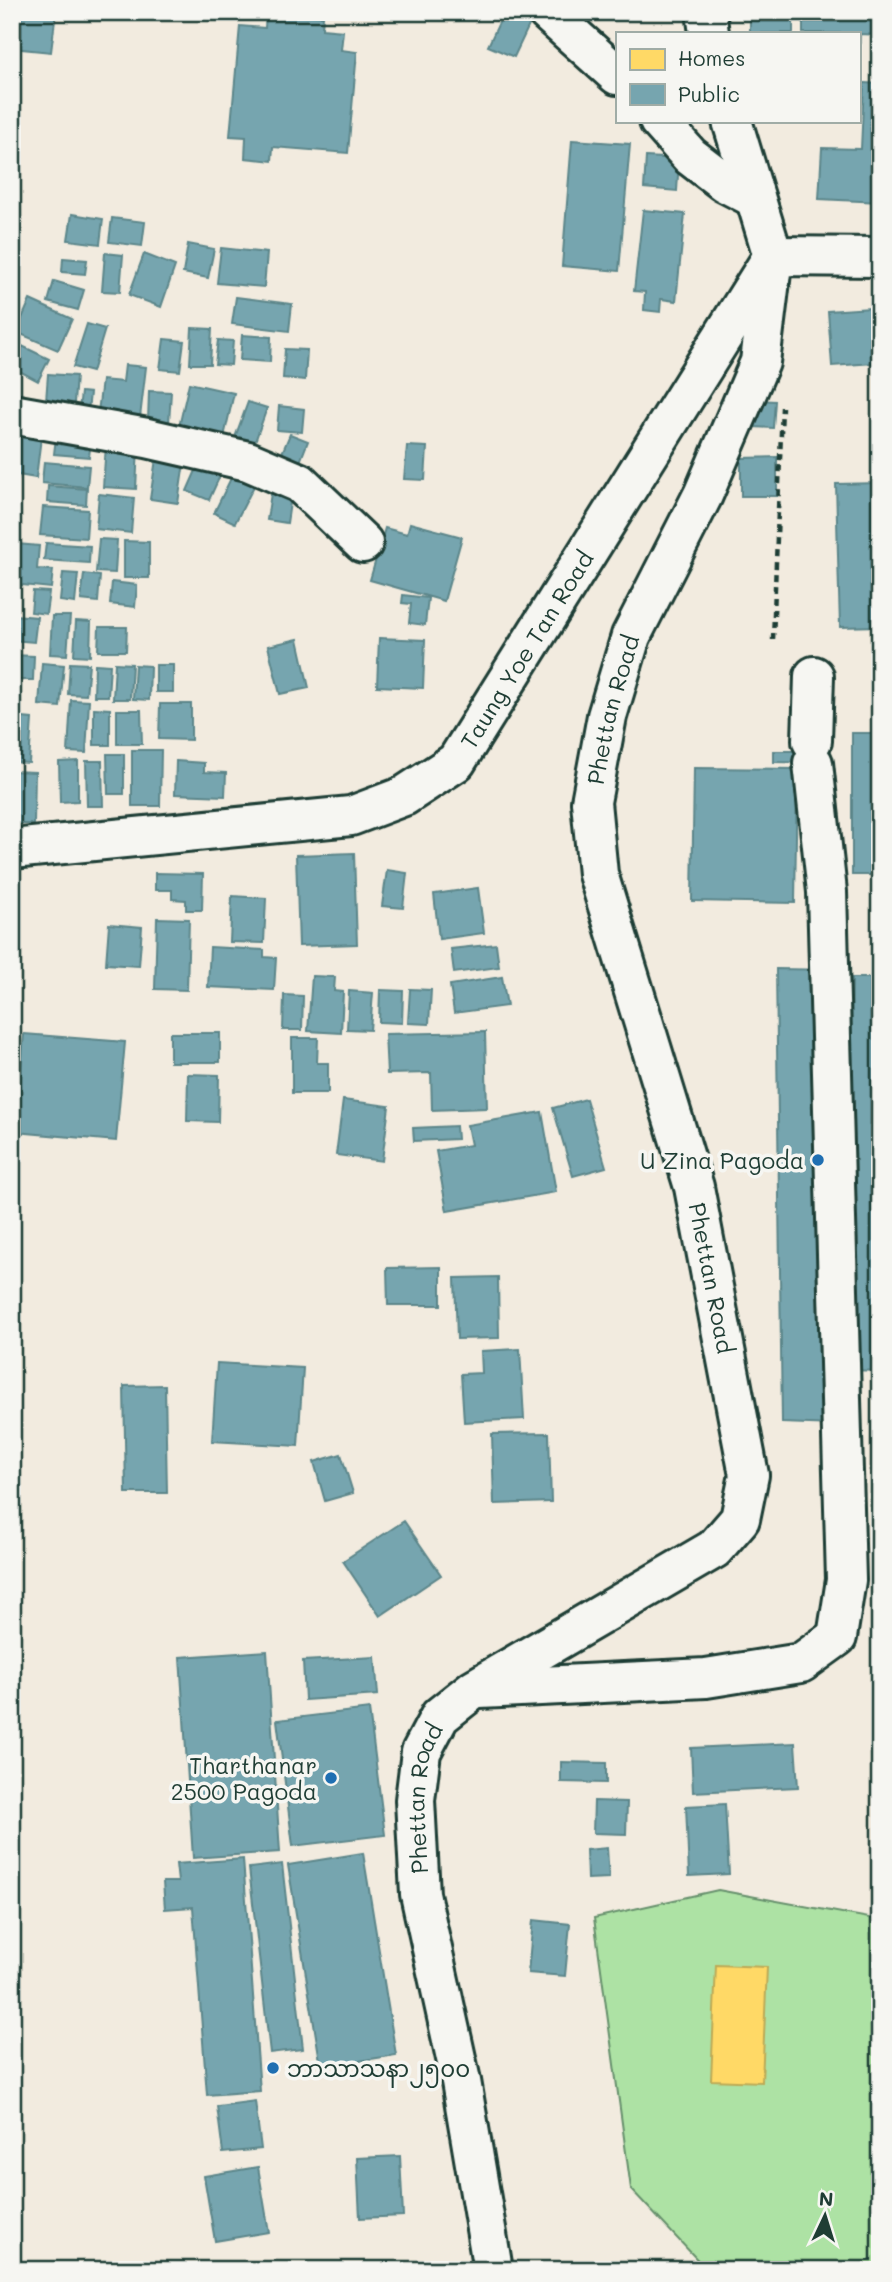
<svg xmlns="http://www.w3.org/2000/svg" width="892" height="2282" viewBox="0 0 892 2282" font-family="Mali,'Noto Sans Myanmar',sans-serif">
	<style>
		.green { fill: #ade2a4; stroke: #66906c; stroke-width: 2 }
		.homes { fill: #ffd966; stroke: #bcaa57; stroke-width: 2 }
		.public { fill: #76a5af; stroke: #5c868a; stroke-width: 2 }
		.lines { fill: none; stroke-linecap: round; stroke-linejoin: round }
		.minor-casing { stroke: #1f3d34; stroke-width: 44 }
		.path { stroke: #1f3d34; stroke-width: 4.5; stroke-dasharray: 7 5; stroke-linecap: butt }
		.minor { stroke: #f6f6f2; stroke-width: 38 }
		.poi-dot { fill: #1f6fb2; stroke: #f6f6f2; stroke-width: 2.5 }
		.labels { text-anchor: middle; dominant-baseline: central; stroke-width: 7; stroke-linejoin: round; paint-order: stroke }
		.street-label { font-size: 23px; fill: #1f3d34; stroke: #f6f6f2 }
		.poi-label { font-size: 23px; fill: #1f3d34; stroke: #f6f6f2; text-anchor: end }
	</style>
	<rect width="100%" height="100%" fill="#f2ebdf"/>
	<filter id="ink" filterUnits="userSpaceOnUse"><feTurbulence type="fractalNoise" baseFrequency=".0143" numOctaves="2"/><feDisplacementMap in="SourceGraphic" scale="14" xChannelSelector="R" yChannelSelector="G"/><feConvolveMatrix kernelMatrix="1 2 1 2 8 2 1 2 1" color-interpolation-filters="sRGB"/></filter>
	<g filter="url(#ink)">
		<path class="green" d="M718,1890l162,30v350h-173l-76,-81 -37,-271z"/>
		<path class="homes" d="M716,1965l51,2 -5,115 -51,-2z"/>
		<path class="public" d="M12,12h44l-5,40 -39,-4z
			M266,12l57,4 -1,13 21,2 -2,19 16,2 -9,101 -75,-6 -1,14 -27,-3 1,-21 -16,-1 10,-110 25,2z
			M504,12h13l15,7 -18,38 -26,-11z
			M750,12h43v21h-43z
			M803,12h59v6h18v17l-20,-1 -1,30v-31h-56z
			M864,83l16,1v118l-61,-3 3,-51 39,1z
			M572,140l58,4 -11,127 -57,-5z
			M646,157l33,2 -2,32 -33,-3z
			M643,210l42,4 -9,87 -15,-2 -1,13 -16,-2 1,-18 -11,-1z
			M72,214l31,5 -3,25 -32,-4z
			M112,218l33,4 -3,24 -33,-4z
			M188,244l26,5 -6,29 -25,-5z
			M221,248l46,5 -3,34 -47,-4z
			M105,253l18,2 -3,37 -18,-1z
			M144,254l31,12 -14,41 -32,-12z
			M63,258l24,2 -2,14 -23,-2z
			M54,281l30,9 -6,20 -30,-8z
			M236,297l56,7 -3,27 -57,-7z
			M30,300l42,19 -14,31 -42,-18z
			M870,308l4,55 -42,3 -4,-55z
			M87,324l18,5 -13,43 -19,-5z
			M192,328l20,1 -2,35h-20z
			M242,335l29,2 -1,25 -30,-2z
			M164,339l20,2 -4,30 -20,-2z
			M218,340l15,1 -2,24 -16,-1z
			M22,346l27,13 -11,22 -26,-14z
			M285,349l22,1 -2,30 -22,-2z
			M125,365l21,2 -7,59 -42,-5 5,-41 21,2z
			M48,374l28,2 -2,27 -28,-2z
			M189,383l45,10 -10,44 -45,-10z
			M149,391l22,1 -2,31 -21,-2z
			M81,392l9,1 -3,27 -9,-1z
			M756,400l19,1 -2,27 -19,-1z
			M248,402l19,6 -15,42 -19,-7z
			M279,406l25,3 -2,23 -25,-2z
			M12,433l29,4 -5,41 -18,-3 -3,23h-3z
			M290,434l18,7 -12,31 -19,-7z
			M56,437l35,3 -2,17 -35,-3z
			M106,445l32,2 -2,42 -33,-2z
			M407,446l20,1 -2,33 -21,-1z
			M157,452l28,4 -7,47 -28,-4z
			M777,457v39h-36v-38z
			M201,459l22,10 -14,31 -22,-9z
			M44,462l45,4 -2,21 -45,-4z
			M233,474l22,10 -20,39 -21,-10z
			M880,483v143l-40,1 -4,-143z
			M48,486l39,3 -1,16 -39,-3z
			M272,486l20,3 -5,34 -20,-3z
			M99,494l35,4 -3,35 -35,-4z
			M43,507l45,3 -2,28 -46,-3z
			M410,523l52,14 -18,64 -74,-21 15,-52 22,6z
			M99,539l18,1 -2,33 -19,-1z
			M124,541l25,1v36h-25z
			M46,543l44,3 -1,17 -45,-3z
			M17,544l22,2 -2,23 16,1 -2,18 -38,-4z
			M63,573l15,1 -3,29 -15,-2z
			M84,574l16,2 -2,26 -17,-2z
			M112,582l25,3 -2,22 -25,-3z
			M33,591l16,1 -3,22 -15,-2z
			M403,595l25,3 -3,27 -16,-2 2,-19 -9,-1z
			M14,615l23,2 -3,25 -22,-2z
			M52,616h18l-3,39 -17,-1z
			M76,621l15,1 -1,34 -16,-1z
			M99,627h28l-1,24h-28z
			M379,638l46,2 -2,48 -46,-2z
			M298,639l11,49 -29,6 -12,-48z
			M12,655l22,1 -1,24h-21z
			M42,663l22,2 -4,42 -21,-2z
			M70,663l19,1 -3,31 -18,-1z
			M115,663l17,1 -2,35h-17z
			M95,664l15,1 -2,31h-14z
			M135,665l15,1 -1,34 -16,-1z
			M156,665h17v27h-17z
			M71,700l18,1 -3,52 -18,-1z
			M160,704h31v36l-32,-1z
			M94,708l16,1v36h-16z
			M117,710h24l1,34h-25z
			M12,717l20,2 -3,44 -17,-1z
			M852,733h28v142h-28z
			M831,741l-1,22 -56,-1v-11h23z
			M132,750h29l-1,56h-28z
			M107,754h17v40h-16z
			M78,761v40l-18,1 -1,-40z
			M86,761h16l1,45h-16z
			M176,761l28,2v9l22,1 -1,23 -50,-2z
			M694,768l103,1 -2,134 -103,-2z
			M12,771l23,1 -1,52h-22z
			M354,853l3,91 -58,2 -3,-91z
			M387,870l20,3 -4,35 -21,-2z
			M155,873l48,1 -1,36h-16v-10l-14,-1v-9h-17z
			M478,888l6,45 -45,6 -5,-45z
			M232,896l34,2 -2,45 -34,-1z
			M157,918l32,1 -2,71 -32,-1z
			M109,924l33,3 -3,39 -33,-2z
			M496,944l3,23 -45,6 -3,-24z
			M210,947l54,3v7l12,1 -2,32 -66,-3z
			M776,969l62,1v88h13l1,-80h28v393l-32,-1 -12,55 -54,-2z
			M312,976l23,1 -1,14 9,1 -2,41 -33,-2z
			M502,977l5,29 -53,7 -4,-28z
			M410,989l21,1 -2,34 -21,-1z
			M380,990l23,1 -1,32 -23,-1z
			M349,991l24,2 -3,37 -23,-1z
			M284,995l19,1 -1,34h-19z
			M485,1032l2,76 -55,2 -1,-37 -44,1 -2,-40z
			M170,1033h50v29h-50z
			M24,1034l101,8 -9,99 -100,-9z
			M292,1038h26l-1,25h11v30h-36z
			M188,1074l31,1 -1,47 -31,-1z
			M586,1099l20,68 -33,9 -20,-68z
			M343,1100l46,6 -7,55 -46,-6z
			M542,1112l14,80 -109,19 -11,-60 35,-6 -4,-20z
			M456,1126l1,13 -43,2 -1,-13z
			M441,1267v38h-53l-1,-37z
			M498,1277l1,61 -42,1 -2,-61z
			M520,1349l4,70 -60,3 -3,-48 21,-1 -1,-22z
			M217,1363l86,5 -5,78 -86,-5z
			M165,1385l2,108h-41l-2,-107z
			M549,1433l2,69 -57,2 -2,-70z
			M877,1445h3v71h-1z
			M341,1454l12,39 -28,8 -11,-39z
			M404,1521l37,54 -61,41 -37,-55z
			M267,1651l13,201 -87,6 -13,-201z
			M375,1657l3,38 -73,5 -2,-39z
			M369,1709l16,126 -92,11 -16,-126z
			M795,1743l3,44 -105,5 -2,-44z
			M561,1762l45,1v20l-45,-1z
			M594,1801l33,1 -1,32 -33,-1z
			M725,1804l4,70 -40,2 -3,-70z
			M607,1848l2,30 -22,1 -1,-29z
			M363,1853l33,202 -75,12 -33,-202z
			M243,1859l17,232 -53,4 -14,-188 -28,2 -2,-27h15l-2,-18z
			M282,1864l21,185 -33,4 -21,-185z
			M533,1920l37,4 -5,52 -37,-3z
			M255,2101l6,48 -38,4 -6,-47z
			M400,2156l3,60 -43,2 -3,-60z
			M258,2167l11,65 -54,9 -11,-65z"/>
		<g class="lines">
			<defs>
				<g id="minor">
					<path d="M547,12l70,63"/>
					<path d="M706,12l3,21"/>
					<path d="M659,121l31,35 34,26 31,16"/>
					<path d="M12,414l135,24 101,23 52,22 63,60"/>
					<path d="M812,741l2,-65"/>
					<path id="s1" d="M12,849l339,-33 53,-20 52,-34 317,-506 107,1"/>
					<path d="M479,1689l227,-11 95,-15 36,-26 9,-57 -19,-688 -14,-129"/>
					<path id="s2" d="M493,2270l-32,-189 -41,-187 -5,-94 6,-48 19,-36 34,-27 240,-140 26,-30 9,-44 -55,-288 -96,-313 -7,-72 16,-86 24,-80 72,-141 57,-133 13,-106 -41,-135"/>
				</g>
			</defs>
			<use href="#minor" class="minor-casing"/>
			<path class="path" d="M773,640l9,-233"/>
			<use href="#minor" class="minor"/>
		</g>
	</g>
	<g class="poi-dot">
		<circle cx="818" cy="1160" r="7"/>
		<circle cx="331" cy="1778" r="7"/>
		<circle cx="273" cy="2068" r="7"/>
	</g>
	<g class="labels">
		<g class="street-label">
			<text stroke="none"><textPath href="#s1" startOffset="592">Taung Yoe Tan Road</textPath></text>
			<text stroke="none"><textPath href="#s2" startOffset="1760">Phettan Road</textPath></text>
			<text transform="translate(712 1278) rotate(79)">Phettan Road</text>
			<text stroke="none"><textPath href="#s2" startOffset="480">Phettan Road</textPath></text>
		</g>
		<g class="poi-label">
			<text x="804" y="1160">U Zina Pagoda</text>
			<text x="317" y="1765">Tharthanar<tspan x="317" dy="26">2500 Pagoda</tspan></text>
			<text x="287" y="2068" text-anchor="start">ဘာသာသနာ၂၅၀၀</text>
		</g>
	</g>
	<rect width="892" height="2282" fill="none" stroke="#f6f6f2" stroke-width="42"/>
	<rect x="21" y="21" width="850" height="2240" fill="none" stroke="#1f3d34" stroke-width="2.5" filter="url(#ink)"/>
	<rect x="616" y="32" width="245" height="91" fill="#f6f6f2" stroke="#a0aca6" stroke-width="2"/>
	<rect x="630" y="49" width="35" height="21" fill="#ffd966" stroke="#a0aca6" stroke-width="2"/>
	<text x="678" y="66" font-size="21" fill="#1f3d34">Homes</text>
	<rect x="630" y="84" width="35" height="21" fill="#76a5af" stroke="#a0aca6" stroke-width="2"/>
	<text x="678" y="102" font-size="21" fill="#1f3d34">Public</text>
	<g transform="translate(825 2216) rotate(4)" stroke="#f6f6f2" stroke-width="5" paint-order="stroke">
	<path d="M0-5L12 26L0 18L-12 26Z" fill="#1f3d34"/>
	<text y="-10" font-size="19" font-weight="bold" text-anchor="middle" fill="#1f3d34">N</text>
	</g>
</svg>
